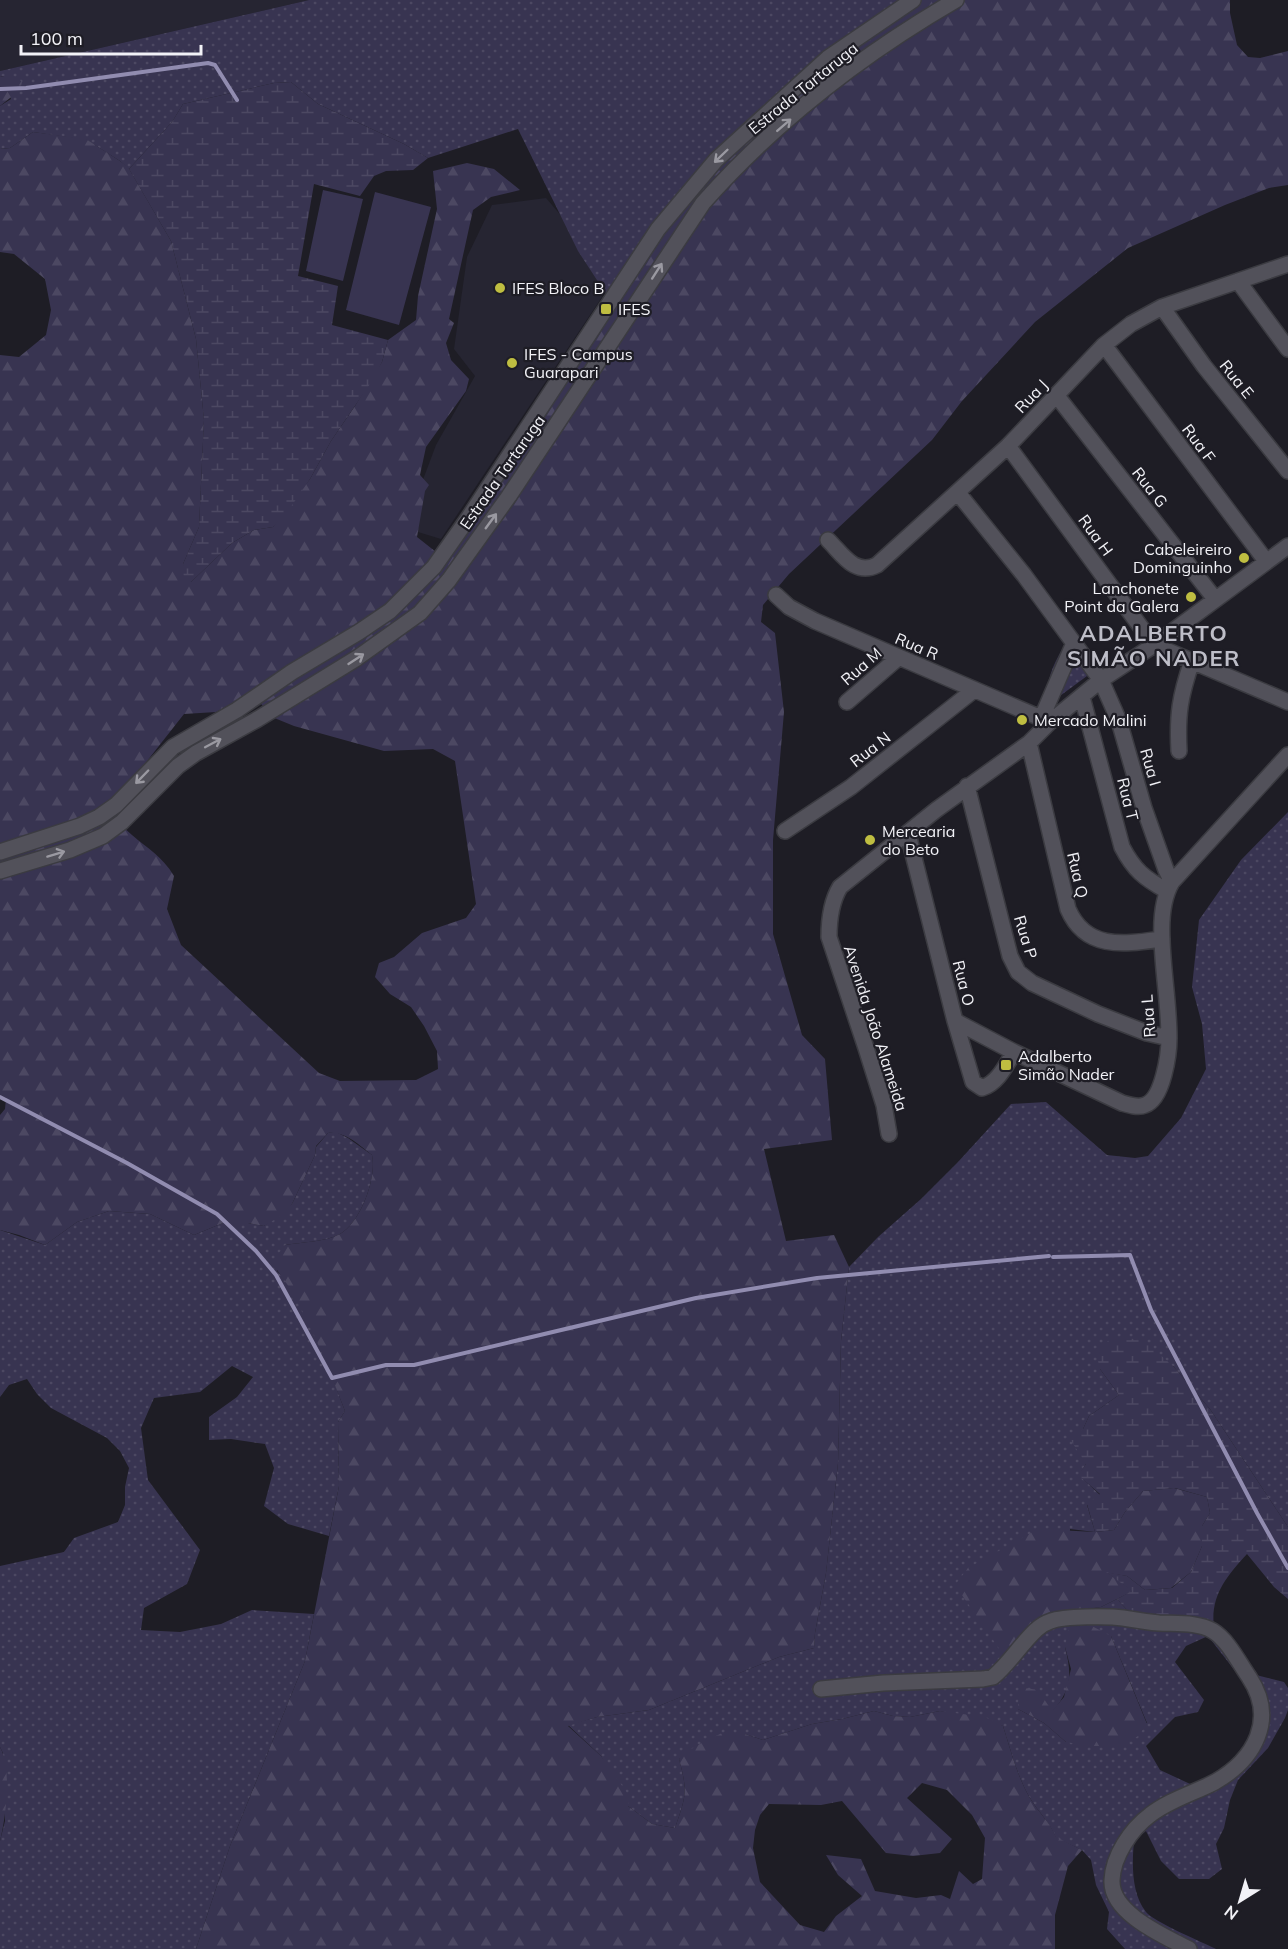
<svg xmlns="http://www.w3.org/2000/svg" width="1288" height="1949" viewBox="0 0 1288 1949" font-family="Mulish,sans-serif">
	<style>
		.built { fill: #262532 }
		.grass { fill: url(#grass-dots); fill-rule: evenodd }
		.forest { fill: url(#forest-firs); fill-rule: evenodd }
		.wetland { fill: url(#wetland-marsh) }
		.pitch { fill: #383451 }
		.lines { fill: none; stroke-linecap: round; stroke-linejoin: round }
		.stream { stroke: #918cb0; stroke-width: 4 }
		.minor-casing { stroke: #3b3b41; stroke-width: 18 }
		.minor { stroke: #52515a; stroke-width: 15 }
		.oneway { stroke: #9a99a1 }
		.poi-dot { fill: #bfbe41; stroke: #1e1d25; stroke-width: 2 }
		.labels { text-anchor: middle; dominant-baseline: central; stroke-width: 4.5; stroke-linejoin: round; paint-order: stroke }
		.street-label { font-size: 16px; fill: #f2f2f7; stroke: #1e1d25 }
		.poi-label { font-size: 16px; fill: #f2f2f7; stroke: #1e1d25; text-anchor: start }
		.district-label { font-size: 22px; font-weight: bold; letter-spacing: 1.5px; fill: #bebec8; stroke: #1e1d25 }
	</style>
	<defs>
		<pattern id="grass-dots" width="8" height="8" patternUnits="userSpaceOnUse" patternTransform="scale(1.5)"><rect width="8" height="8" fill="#383451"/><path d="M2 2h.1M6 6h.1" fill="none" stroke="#4c4862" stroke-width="1.8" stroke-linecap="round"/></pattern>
		<pattern id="forest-firs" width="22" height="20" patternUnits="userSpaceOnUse" patternTransform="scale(1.5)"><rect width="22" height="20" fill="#383451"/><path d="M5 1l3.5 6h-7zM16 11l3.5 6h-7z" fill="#4c4862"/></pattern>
		<pattern id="wetland-marsh" width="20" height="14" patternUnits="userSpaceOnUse" patternTransform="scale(1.5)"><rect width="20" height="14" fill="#383451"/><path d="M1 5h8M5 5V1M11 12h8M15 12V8" fill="none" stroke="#4c4862"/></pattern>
	</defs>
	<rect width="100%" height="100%" fill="#1e1d25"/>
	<path class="built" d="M0,0h309l-309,71z
		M546,198l41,48 17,48 -163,245 -23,-7 -3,-31 21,-56 39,-69 -21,-27 13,-92 25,-52z"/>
	<path class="grass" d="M309,0h594l-291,303 -34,-52 -60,-122 -90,29 -24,-14 -86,-40 -27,-22 -17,1 -91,21 -11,18 -43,47 -9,-8 -33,-21 -54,-8 -23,16 -10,1v-43l11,-7 -7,-23 -4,1v-6z
		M1066,644l20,25 1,7 -38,28c-5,-21 5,-43 17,-60z
		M1288,812v715l-78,-118 -37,-43 -73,3 19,26 -30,21 -6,13 3,35 -7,11 21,20 -13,10 8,27 -25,-3 -4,83 35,-5 16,-8 12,13 85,16 34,45 36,9 4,6v22l-3,8 -17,30 -30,32 -8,20 -6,28 -8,16 6,25 -13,10h-30l-18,-18 -15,-30 -12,10c-2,22 -3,52 12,71 8,10 56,30 70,37h-91l-18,-20 2,-17 -13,-27 -5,-25 -9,-10 -26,-12c-6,-16 -18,-26 -26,-40 -13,-22 -19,-47 -27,-72l-63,-15 -30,6 -17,-1 -19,-5 -32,8 -30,5 -49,16 -18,-6 -66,25c9,33 7,37 -4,69l-23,-4 -24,-18 -27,-50 -33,-31 29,-8 52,-7 130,-53 35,-9 1,-15 11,-60 12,-110 3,-122 8,-74 29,-30 43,-38 37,-37 53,-58 35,-2 61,53 28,3 13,-2 33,-38 25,-49 -4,-45 -10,-37 7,-67 42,-60zM1111,1636l36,87 -81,19 -22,-19 -26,-14 34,3c20,-23 20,-37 13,-65zM1208,1636l48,62 2,25 -34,58 -23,8 -41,-19 -14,-24 29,-29 23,-5 6,-12 -29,-38 11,-16z
		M336,1132l12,6 24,17c5,22 -11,67 -32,79 -15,8 -38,8 -55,11l-8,26c30,28 53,101 68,140l-7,11 1,64 -10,50 -41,-12 -24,-18 10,-38 -9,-24 -34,-5 -22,1v-23l28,-20 16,-20 -21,-11 -32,26 -46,6 -13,30 7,52 52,70 -13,34 -43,24 -3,22 39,2 41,-8 31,-14 62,4 -9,47 -75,185 -34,103h-196v-108l5,-20 -2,-68 -3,-6v-181l64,-14 10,-14 44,-16 7,-17v-18l4,-19 -9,-17 -13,-13 -56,-30 -14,-14 -10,-15 -18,6 -9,12v-167l45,15 32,-23 32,-11 41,3 44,21 29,-12h25l16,3 28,-22 23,-49 1,-8 12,-14z"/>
	<path class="forest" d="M903,0h327v13l7,32 11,12 12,1 28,-7v134l-19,3 -44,17 -97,43 -93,74 -73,79 -30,39 -143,134 -26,31 -2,17 14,11 9,79 -11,128v94l29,101 23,24 7,81 -68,9 22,92 48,-6 15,32 -8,74 -3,122 -12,110 -11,60 -1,15 -35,9 -130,53 -52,7 -29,9 33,30 29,41 -2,9 24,18 23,4c11,-32 13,-36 4,-69l15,-12 28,-14 23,1 18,6 49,-16 30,-5 32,-8 19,5 17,1 30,-6 45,6 18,9c8,25 14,50 27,72 8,14 20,24 26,39l26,13 -14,16 -13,49v34h-859l34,-103 75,-185 34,-175 -1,-64 7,-11c-16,-41 -31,-81 -53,-119 -3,-7 -16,-21 -17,-27 -1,-8 6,-14 10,-20 17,-3 40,-3 55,-11 21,-12 37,-57 32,-79 -13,-10 -27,-24 -44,-22l-12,13 -1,9 -23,49 -8,10 -20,12 -16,-3h-25l-29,12 -44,-21 -41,-3 -32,11 -32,23 -26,-10 -19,-5v-115l5,-6 1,-11 -6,-3v-740l19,2 27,-22 5,-25 -6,-31 -31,-25 -14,-2v-103l10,-1 23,-16 53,7 34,22 8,6 43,74 25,98 8,81 -5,107 -16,37 8,18 41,-39 22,-13 19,-3 37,-48 21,-38 24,-35 27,-44 6,-22 28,-20 2,-24 19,-87 -4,-38 34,-8 27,6 26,21 -29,7 -18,13 -24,109 5,4 -8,20 5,17 18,19 -3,12 -40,56 -6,28 9,10 -4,6 -8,46 19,15 249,-358 60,-72 95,-81zM252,693l20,24 22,9 90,25 49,-2 22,12 21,143 -10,14 -44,15 -28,24 -15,6 -4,14 15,17 21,13 13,19 13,25 1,18 -22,11 -76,1 -21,-8 -138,-128 -14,-36 7,-33c-12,-20 -26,-27 -42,-41 -10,-8 -18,-19 -27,-29l24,-22 55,-70 32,-2zM922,1783l25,7 25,25 13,23 -3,41 -9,5 -14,-13 -9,28 -9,-4 -25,3 -41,-7 -14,-32 -35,-4 12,20 24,21 -26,20 -12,16 -24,-7 -40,-43 -7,-34 2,-18 5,-15 9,-11 52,1 21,-4 44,52 27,3 27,-3 12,-14 -45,-41z
		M4,76l13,1 5,5 -2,8 -20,16v-29z
		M1174,1488l33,9 3,16 -8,13v20l-11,26 -20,16 -26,2 -18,-14 -19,-3 25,18 -32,16 -35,5 -59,48 -52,-75 13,-17 70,-39 57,3 19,-2 11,-18 18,-21z
		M1086,1623l25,13 36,88 -9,12 -16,10h-33l-23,-4 -22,-19 -26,-14 1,-22 19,3 14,21 12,-14 7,-28 -6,-22 4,-20z
		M0,1747c12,21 6,70 0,94z"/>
	<path class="wetland" d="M291,82l27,22 86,40 24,14 -15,12 -27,1 -12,5 -14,20 -46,-12 -16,92 40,10 -6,39 56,15 -6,22 -8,16 -43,63 -21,38 -22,32 -15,16 -19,3 -22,13 -41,39 -7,-2 -1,-16 16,-37 5,-107 -8,-81 -25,-98 -42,-72 43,-47 11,-18 91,-21z
		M1115,1337l28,3 30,26 37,43 78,118v72l-14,-12 -27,-33c-21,23 -37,42 -33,74l-85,-16 -12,-13 15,-8 -26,-19 21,4 18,14 27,-2 19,-16 11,-26v-20l8,-13 -3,-16 -32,-9 -32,3 -18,21 -11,18 -19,2 -8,-28 13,-10 -22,-19 8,-11 -16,-25 13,-10 6,-13 30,-21 -19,-26 -5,-20z"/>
	<path class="pitch" d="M323,190l40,9 -20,82 -37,-10z
		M375,192l56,15 -32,118 -53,-15z"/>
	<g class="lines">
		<path class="stream" d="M0,89l26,-1 182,-25 7,2 22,35
			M0,1097l127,66 90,51 39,37 20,24 56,103 54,-13h28l282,-67 121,-20 232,-22
			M1053,1257l77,-2 21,55 106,203 31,55"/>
		<defs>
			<path id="minor" d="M1238,281l50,68
				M1162,307l42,59 84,105
				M1104,345l162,216
				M1057,396l158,203
				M1008,446l146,199 134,57
				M958,493l66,82 77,105 18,41 25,87 22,62 6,12
				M828,540c15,15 27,36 49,25l131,-119 96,-101 27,-21 31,-17 126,-43
				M776,595l13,12 26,14 235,101
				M1082,697l40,150c12,23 22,31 45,44
				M847,702l51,-44
				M1042,717l32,-74
				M1029,743l39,166c18,42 57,35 94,30
				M1179,751c-2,-36 1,-55 13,-90
				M967,786l43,170 8,16 14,11 66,31 49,19 22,5
				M785,831l66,-44 123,-97
				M908,834l47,187 18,61 9,6c16,-5 24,-23 32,-36
				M0,852l80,-26 19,-9 17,-12 57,-58 64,-37 55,-38 67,-40 31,-21 44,-44 33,-47 191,-291 58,-69 112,-102 85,-58
				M0,871l70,-21 33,-14 19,-14 56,-56 18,-13 60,-33 101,-62 63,-45 29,-33 60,-84 194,-293c71,-80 160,-149 253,-203
				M955,1021l59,31 108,51c7,2 16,5 23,2 18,-6 24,-51 24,-67 0,-33 -6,-65 -7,-98 -1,-19 0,-41 10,-58l116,-127
				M889,1134l-5,-29 -18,-57 -37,-111c0,-17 2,-35 11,-50l96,-77 93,-67 21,-21 51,-42 53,-35 134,-99
				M821,1689l62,-6 100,-4 10,-2c16,-13 27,-32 43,-47 4,-4 9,-7 15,-9 13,-5 58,-5 72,-3 12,2 24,4 36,5 17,1 39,-1 54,8 15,9 26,32 36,46 28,42 6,82 -34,105 -21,11 -46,18 -65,33 -19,14 -37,41 -38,65 -2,33 52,56 77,69"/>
		</defs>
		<use href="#minor" class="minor-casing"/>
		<use href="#minor" class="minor"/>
	</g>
	<defs><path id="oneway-shaft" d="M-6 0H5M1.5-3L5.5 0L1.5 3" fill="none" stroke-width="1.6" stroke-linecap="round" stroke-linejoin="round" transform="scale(1.5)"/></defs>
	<g class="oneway">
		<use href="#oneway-shaft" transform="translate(784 125) rotate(-41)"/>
		<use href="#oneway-shaft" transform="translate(721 156) rotate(136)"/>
		<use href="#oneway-shaft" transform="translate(657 271) rotate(-57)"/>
		<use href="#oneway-shaft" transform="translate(491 521) rotate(-54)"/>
		<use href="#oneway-shaft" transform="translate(356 659) rotate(-33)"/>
		<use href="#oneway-shaft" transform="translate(213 743) rotate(-28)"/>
		<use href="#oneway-shaft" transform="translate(142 777) rotate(134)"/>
		<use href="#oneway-shaft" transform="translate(56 854) rotate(-17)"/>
	</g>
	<g class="poi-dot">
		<circle cx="500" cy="288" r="6"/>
		<rect x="600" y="303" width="12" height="12" rx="3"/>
		<circle cx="512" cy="363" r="6"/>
		<circle cx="1244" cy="558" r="6"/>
		<circle cx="1191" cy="597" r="6"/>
		<circle cx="1022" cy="720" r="6"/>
		<circle cx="870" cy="840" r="6"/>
		<rect x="1000" y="1059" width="12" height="12" rx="3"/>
	</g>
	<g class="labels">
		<g class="street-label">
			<text transform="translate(803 88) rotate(-39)">Estrada Tartaruga</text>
			<text transform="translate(1237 379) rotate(51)">Rua E</text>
			<text transform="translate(1031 396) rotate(-46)">Rua J</text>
			<text transform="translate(1199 443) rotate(53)">Rua F</text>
			<text transform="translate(502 472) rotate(-55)">Estrada Tartaruga</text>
			<text transform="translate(1150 487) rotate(52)">Rua G</text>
			<text transform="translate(1096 535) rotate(54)">Rua H</text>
			<text transform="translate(917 646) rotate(23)">Rua R</text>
			<text transform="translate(861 666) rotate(-41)">Rua M</text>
			<text transform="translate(870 749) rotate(-38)">Rua N</text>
			<text transform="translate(1151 767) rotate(74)">Rua I</text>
			<text transform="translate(1128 799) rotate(76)">Rua T</text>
			<text transform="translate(1078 875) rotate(77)">Rua Q</text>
			<text transform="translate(1026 937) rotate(73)">Rua P</text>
			<text transform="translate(964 983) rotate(76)">Rua O</text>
			<text transform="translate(1148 1016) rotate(-94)">Rua L</text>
			<text transform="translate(876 1028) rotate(72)">Avenida João Alameida</text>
		</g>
		<g class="poi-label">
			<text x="512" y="288">IFES Bloco B</text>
			<text x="618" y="309">IFES</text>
			<text x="524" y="354">IFES - Campus<tspan x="524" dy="18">Guarapari</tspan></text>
			<text x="1232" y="549" text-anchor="end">Cabeleireiro<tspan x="1232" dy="18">Dominguinho</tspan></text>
			<text x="1179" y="588" text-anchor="end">Lanchonete<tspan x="1179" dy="18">Point da Galera</tspan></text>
			<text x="1034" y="720">Mercado Malini</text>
			<text x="882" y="831">Mercearia<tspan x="882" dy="18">do Beto</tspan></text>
			<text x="1018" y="1056">Adalberto<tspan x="1018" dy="18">Simão Nader</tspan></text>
		</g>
		<g class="district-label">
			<text x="1154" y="633">ADALBERTO<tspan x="1154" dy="25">SIMÃO NADER</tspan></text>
		</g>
	</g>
	<g transform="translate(1240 1901) rotate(217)" stroke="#1e1d25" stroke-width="4.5" paint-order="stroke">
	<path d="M0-4.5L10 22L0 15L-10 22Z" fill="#f2f2f7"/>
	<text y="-9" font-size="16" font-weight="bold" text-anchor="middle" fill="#f2f2f7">N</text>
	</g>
	<path d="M21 45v9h180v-9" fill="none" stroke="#f2f2f7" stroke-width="3"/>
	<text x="30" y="45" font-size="18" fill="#f2f2f7" stroke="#1e1d25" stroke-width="4.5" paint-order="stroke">100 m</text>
</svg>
